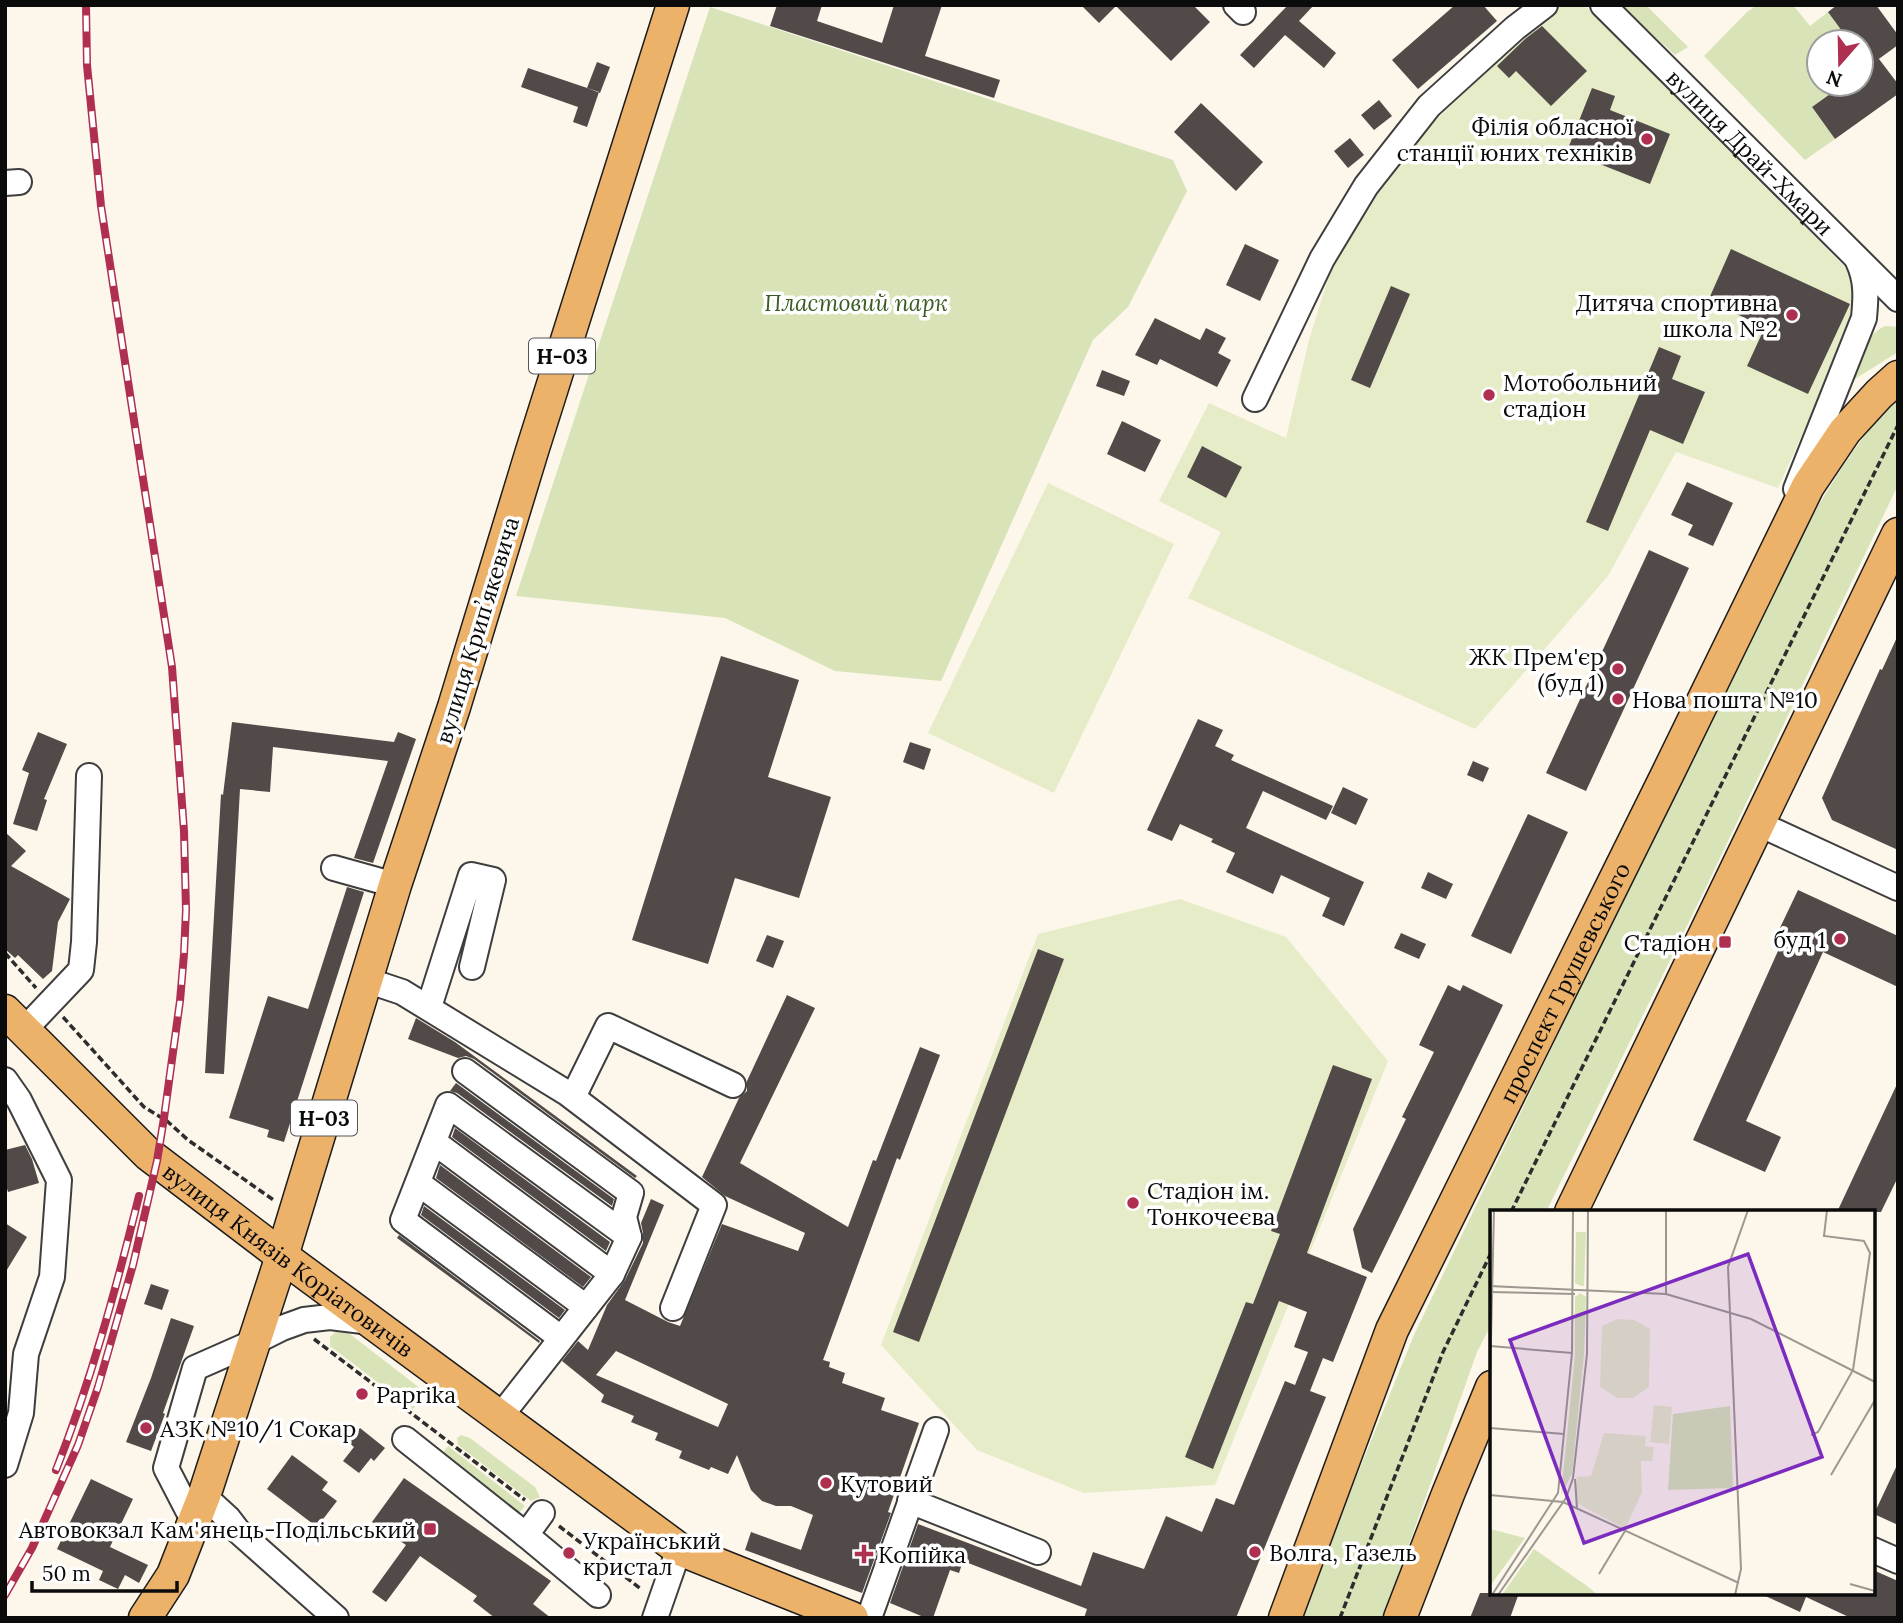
<svg xmlns="http://www.w3.org/2000/svg" width="1903" height="1623" viewBox="0 0 1903 1623" font-family="Lora,serif">
	<style>
		.green { fill: #d8e4b7 }
		.pitch { fill: #e7ecc8 }
		.building { fill: #524a48; fill-rule: evenodd }
		.lines { fill: none; stroke-linecap: round; stroke-linejoin: round }
		.minor-casing { stroke: #3e3e3e; stroke-width: 28 }
		.major-casing { stroke: #1c1c1c; stroke-width: 35 }
		.path { stroke: #2d2d2d; stroke-width: 3.5; stroke-dasharray: 7 3.5; stroke-linecap: butt }
		.minor { stroke: #fff; stroke-width: 24 }
		.major { stroke: #edb26a; stroke-width: 32 }
		.rail-casing { stroke: #af2f50; stroke-width: 8 }
		.rail { stroke: #fff; stroke-width: 5; stroke-dasharray: 16; stroke-linecap: butt }
		.poi-dot { fill: #af2f50; stroke: #fff; stroke-width: 2.5 }
		.labels { text-anchor: middle; dominant-baseline: central; stroke-width: 7; stroke-linejoin: round; paint-order: stroke }
		.shield { fill: #fff; stroke: #545454; stroke-width: 2 }
		.shield-label { font-size: 21px; font-weight: bold; fill: #0b0b0b }
		.poi-label { font-size: 23px; fill: #0b0b0b; stroke: #fff; text-anchor: start }
		.street-label { font-size: 23px; fill: #0b0b0b; stroke: #fff }
		.park-label { font-size: 23px; font-style: italic; fill: #3a5c21; stroke: #fff }
		.inset-road { fill: none; stroke: #9c9891; stroke-width: 2 }
		.view { fill: #7b2cbf; fill-opacity: 0.15; stroke: #7b2cbf; stroke-width: 3.5 }
		.inset-edge { fill: none; stroke: #0b0b0b; stroke-width: 3.5 }
	</style>
	<rect width="100%" height="100%" fill="#fdf6ea"/>
	<path class="green" d="M1620,5h26l42,42 -13,8z
		M1757,5h36l17,21 18,-14 22,30h-31v42h25l-32,23 23,32 -30,21 -101,-104 43,-44z
		M710,7l463,153 14,31 -59,116 -35,33 -152,341 -106,-10 -110,-53 -209,-22z
		M1885,326l13,1v25l-48,30c8,-19 14,-47 35,-56z
		M1898,396v89l-190,398 -162,329h-54v111l-15,29 -94,266h-84l115,-283 356,-743c38,-68 74,-139 128,-196z
		M337,1331l13,3 71,55 -2,13 -6,7 -83,-63v-9z
		M461,1435l9,3 65,49 5,10 -9,4 -73,-56 -1,-7z
		M448,1446l77,60 -9,10 -77,-58z"/>
	<path class="pitch" d="M1559,5h25l270,271 2,40 -78,172 -102,-36 -68,124 -133,153 -287,-131 33,-66 -62,-31 50,-98 77,35 23,-98 22,-71 28,-55 49,-64 94,-100z
		M1048,483l126,61 -120,249 -126,-60z
		M1180,899l106,38 102,124 -173,424 -131,8 -107,-43 -96,-105 157,-411z"/>
	<path class="building" d="M777,5h45l-5,16 65,22 12,-38h48l-17,51 75,24 -6,18 -224,-72z
		M1081,5h112l17,17 -39,39 -55,-55 -17,17z
		M1288,5h26l-15,16 37,32 -12,15 -39,-33 -31,33 -14,-13z
		M1455,5h28l14,16 -79,68 -26,-29z
		M1837,5h39l22,30v10l-22,16 3,-2 19,25v10l-63,45 -23,-32 32,-23h17v-12l7,-6 -7,-9v-15h-11l-22,-30z
		M1542,26l45,45 -36,35 -35,-35 -7,7 -12,-12 28,-27z
		M597,62l13,5 -10,26 -13,-5z
		M528,68l71,24 -12,35 -14,-5 5,-15 -57,-20z
		M1592,88l23,8 -5,14 60,24 -20,50 -83,-33z
		M1379,100l13,16 -18,14 -13,-15z
		M1201,103l62,59 -27,29 -62,-59z
		M1350,138l14,17 -16,13 -14,-17z
		M1245,244l34,16 -19,41 -34,-16z
		M1731,249l119,55 -42,90 -61,-28 18,-39 -57,-26z
		M1391,286l19,8 -40,94 -19,-8z
		M1155,318l45,22 6,-12 20,10 -8,15 13,7 -14,27 -57,-28 -3,6 -22,-10z
		M1659,347l22,9 -9,23 33,13 -22,52 -33,-14 -42,101 -22,-9z
		M1102,370l28,11 -6,15 -28,-10z
		M1122,421l39,19 -16,32 -38,-18z
		M1202,446l40,21 -16,31 -39,-21z
		M1687,482l46,21 -20,43 -25,-11 5,-10 -22,-10z
		M1649,550l40,18 -103,223 -40,-18z
		M1898,635v215l-66,-30 -10,-22 58,-129 2,1z
		M721,656l78,24 -31,97 63,20 -32,101 -64,-20 -27,86 -76,-24z
		M1198,719l25,11 -8,16 19,9 -3,5 102,46 -7,14 -63,-29 -17,37 118,54 -20,44 -22,-10 8,-18 -49,-23 -8,19 -47,-22 9,-19 -24,-11 2,-3 -33,-15 -8,17 -25,-11z
		M232,722l162,20 4,-10 18,7 -43,124 -19,-5 34,-97 -115,-14 -3,45 -30,-3 -16,285 -19,-1 16,-279 2,1z
		M38,732l29,12 -23,55 3,1 -10,31 -24,-7 16,-51 -7,-3z
		M910,742l21,7 -7,21 -21,-8z
		M1473,761l16,7 -6,14 -16,-7z
		M1343,787l25,12 -12,26 -25,-12z
		M1528,814l40,18 -57,122 -40,-18z
		M5,832l21,19 -15,15 59,33 -12,23 -6,49 -9,8 -25,-24 -3,3 -10,-9z
		M1428,872l25,12 -7,15 -25,-11z
		M347,887l17,5 -80,250 -17,-5 2,-7 -40,-12 39,-122 40,13z
		M1798,890l100,46v51l-75,-35 -77,169 35,16 -16,35 -72,-32 89,-198 2,-7 -6,-3z
		M1401,933l25,11 -7,15 -25,-11z
		M767,935l17,6 -11,27 -17,-7z
		M1038,949l26,10 -145,383 -26,-10z
		M1448,985l12,6 3,-6 40,20 -131,268 -10,-5 -9,-39 53,-110 -4,-2 32,-65 -15,-7z
		M787,995l28,13 -75,155 108,64 25,-67 3,1 44,-114 20,8 -40,105 -3,-2 -74,202 7,2 -1,5 16,6 -3,10 43,15 -4,12 38,13 -31,89 3,1 -29,80 -117,-43 6,-18 50,18 12,-35 -22,-9h-15l-14,-5 -11,-11 -14,-35 -9,19 -17,-7 -2,3 -30,-12 3,-7 -27,-11 3,-7 -27,-11 3,-6 -33,-14 3,-7 -42,-34 16,-20 10,9 19,-45 18,-25 18,-37v-10l-2,-10 10,-24 13,6 -39,95 43,22 12,4 42,-102 76,27 7,-18 -80,-37 -23,-19 37,-79 8,-7v-10zM616,1351l112,53 -10,23 -122,-52z
		M416,1018l39,24 182,134 -2,2 -161,-119 -8,-3 -8,2 -50,-19z
		M1333,1065l39,14 -65,174 60,24 -34,85 -10,-4 -13,33 16,6 -90,221h-152l3,-9 -124,-48 -4,12 -9,-3 -17,48h-7l-36,-15 28,-79 163,62 12,-34 51,17 22,-53 36,16 14,-34 18,7 51,-124 10,4 13,-33 -14,-5 13,-35 -28,-11 -66,168 -28,-12 61,-155 7,2 27,-70 -9,-3z
		M1898,1082v95l-17,35h-44z
		M456,1083l158,116 -2,7 -155,-113 -7,-2z
		M455,1128l155,114 -4,9 -154,-114z
		M25,1145l7,14 7,24 -31,9 -3,-10v-32z
		M440,1165l151,112 -8,10 -147,-109z
		M424,1206l141,104 -6,8 -138,-103z
		M5,1223l22,14 -22,36z
		M399,1235l141,106 -1,2 -142,-105z
		M151,1284l18,6 -7,20 -18,-6z
		M171,1318l23,8 -31,87 2,1 -14,37 -25,-9 25,-64z
		M360,1428l25,20 -11,13 -3,-3 -12,15 -16,-12 11,-14 -6,-5z
		M292,1455l36,27 -6,8 15,11 -20,26 -50,-38z
		M1898,1463v62l-24,-11z
		M404,1478l147,103 -18,23 18,14h-56l-22,-17 4,-5 -57,-40 -34,46 -14,-10 34,-47 -34,-23z
		M91,1479l42,20 -23,48 38,18 -9,18 -14,-8 -7,14 -19,-9 4,-9 -46,-22z
		M1873,1570l25,11v37h-47l-45,-21 -6,15 -41,-19h114z
		M1480,1593h39l-9,25h-40z"/>
	<g class="lines">
		<defs>
			<g id="minor">
				<path d="M1236,5l7,7"/>
				<path id="s1" d="M1603,5l295,294"/>
				<path d="M5,183l14,-1"/>
				<path d="M1255,399l67,-140 44,-73 63,-80 86,-78 30,-23"/>
				<path d="M1796,489l68,-171c2,-21 3,-38 -6,-57"/>
				<path d="M1757,823l141,65"/>
				<path d="M334,868l61,17"/>
				<path d="M366,980l36,12 165,101 147,112 -41,103"/>
				<path d="M429,1007l42,-132 22,5 -21,87"/>
				<path d="M24,1030l57,-60 3,-28 5,-166"/>
				<path d="M465,1071l166,122 -7,24 5,20 -17,37 -113,144"/>
				<path d="M5,1080l14,20 40,80 -7,97 -26,77 -5,59 -16,52"/>
				<path d="M573,1097l35,-71 125,59"/>
				<path d="M434,1142l178,132"/>
				<path d="M418,1183l168,124"/>
				<path d="M561,1338l-158,-118 45,-115 181,132"/>
				<path d="M405,1439l121,96 16,-22"/>
				<path d="M204,1496l24,22 10,13 98,87"/>
				<path d="M910,1501l128,51"/>
				<path d="M194,1522l-28,-54 29,-100 59,-26 28,-14 22,-8 26,-3 41,5"/>
				<path d="M526,1535l72,60"/>
				<path d="M1873,1550l25,11"/>
				<path d="M655,1618l24,-69"/>
				<path d="M869,1618l67,-188"/>
			</g>
			<g id="major">
				<path id="s2" d="M5,1011l143,143 134,102 397,293 173,69"/>
				<path d="M1571,1212l327,-678"/>
				<path d="M145,1618l28,-43 31,-79 78,-240 113,-371 59,-178 78,-256 141,-446"/>
				<path id="s3" d="M1285,1618l107,-288 275,-555 141,-289 37,-55 34,-37 19,-17"/>
				<path d="M1400,1618l48,-124 44,-107"/>
			</g>
		</defs>
		<use href="#minor" class="minor-casing"/>
		<use href="#major" class="major-casing"/>
		<path class="path" d="M5,953l31,35
			M63,1017l81,90 23,14 21,19 87,61
			M1511,1212l387,-787
			M314,1339l211,161
			M559,1526l82,63
			M1340,1618l103,-266 49,-101"/>
		<use href="#minor" class="minor"/>
		<use href="#major" class="major"/>
		<defs>
			<path id="rail" d="M56,1470c35,-89 60,-181 83,-274
				M5,1595l27,-47 46,-103 20,-58 35,-122 24,-104 7,-43 16,-117 4,-47 2,-44 -2,-79 -12,-164 -71,-461 -14,-141 -1,-60"/>
		</defs>
		<use href="#rail" class="rail-casing"/>
		<use href="#rail" class="rail"/>
	</g>
	<g class="poi-dot">
		<circle cx="1647" cy="139" r="7"/>
		<circle cx="1792" cy="315" r="7"/>
		<circle cx="1489" cy="395" r="7"/>
		<circle cx="1618" cy="669" r="7"/>
		<circle cx="1618" cy="699" r="7"/>
		<circle cx="1840" cy="939" r="7"/>
		<rect x="1718" y="935" width="14" height="14" rx="3.5"/>
		<circle cx="1133" cy="1203" r="7"/>
		<circle cx="362" cy="1394" r="7"/>
		<circle cx="146" cy="1428" r="7"/>
		<circle cx="826" cy="1483" r="7"/>
		<rect x="423" y="1522" width="14" height="14" rx="3.5"/>
		<circle cx="1255" cy="1552" r="7"/>
		<circle cx="569" cy="1553" r="7"/>
		<path d="M860.5 1543.5h7v7h7v7h-7v7h-7v-7h-7v-7h7z"/>
	</g>
	<g class="labels">
		<g class="shield">
			<rect x="529" y="338.5" width="66" height="35" rx="5"/>
			<rect x="291" y="1100.5" width="66" height="35" rx="5"/>
		</g>
		<g class="shield-label">
			<text x="562" y="356">Н-03</text>
			<text x="324" y="1118">Н-03</text>
		</g>
		<g class="poi-label">
			<text x="1633" y="126" text-anchor="end">Філія обласної<tspan x="1633" dy="26">станції юних техніків</tspan></text>
			<text x="1778" y="302" text-anchor="end">Дитяча спортивна<tspan x="1778" dy="26">школа №2</tspan></text>
			<text x="1503" y="382">Мотобольний<tspan x="1503" dy="26">стадіон</tspan></text>
			<text x="1604" y="656" text-anchor="end">ЖК Прем'єр<tspan x="1604" dy="26">(буд 1)</tspan></text>
			<text x="1632" y="699">Нова пошта №10</text>
			<text x="1826" y="939" text-anchor="end">буд 1</text>
			<text x="1711" y="942" text-anchor="end">Стадіон</text>
			<text x="1147" y="1190">Стадіон ім.<tspan x="1147" dy="26">Тонкочеєва</tspan></text>
			<text x="376" y="1394">Paprika</text>
			<text x="160" y="1428">АЗК №10/1 Сокар</text>
			<text x="840" y="1483">Кутовий</text>
			<text x="416" y="1529" text-anchor="end">Автовокзал Кам'янець-Подільський</text>
			<text x="583" y="1540">Український<tspan x="583" dy="26">кристал</tspan></text>
			<text x="1269" y="1552">Волга, Газель</text>
			<text x="878" y="1554">Копійка</text>
		</g>
		<g class="street-label">
			<text stroke="none"><textPath href="#s1" startOffset="208">вулиця Драй-Хмари</textPath></text>
			<text transform="translate(477 630) rotate(-73)">вулиця Крипʼякевича</text>
			<text stroke="none"><textPath href="#s3" startOffset="695">проспект Грушевського</textPath></text>
			<text stroke="none"><textPath href="#s2" startOffset="378">вулиця Князів Коріатовичів</textPath></text>
		</g>
		<g class="park-label">
			<text x="856" y="302">Пластовий парк</text>
		</g>
	</g>
	<g transform="translate(1490 1210)">
		<rect width="385" height="385" fill="#fdf6ea"/>
		<path d="M86,22h10l-2,54h-3l-6,-3zM90,83l6,4 -2,57 -12,120 -11,21 14,-140v-58zM240,196l3,82 -65,2 5,-76zM0,319l35,9 -35,48zM44,339l53,37 11,9h-96z" fill="#d8e4b7"/>
		<path d="M128,109l16,1 16,9 -1,58 -16,11h-15l-18,-11 2,-61zM164,195l18,2 -3,37 -19,-2zM114,223l42,3 -1,10 9,1 -2,14h-11l1,31 -17,37 -50,-27 2,-25 14,-1z" fill="#e7ecc8"/>
		<path class="inset-road" d="M176,0v84M0,76l176,8 85,25 124,63M0,82l85,2M0,136l82,7M0,172l4,-172M0,218l74,6M321,225l7,-3 35,-62 17,-117 -6,-12 -40,-5 3,-26M341,265l44,-75M85,269l2,29M0,285l73,7 176,81M109,364l26,-43M360,374l25,7M2,385l66,-102 14,-140 1,-143M8,385l68,-97 7,-20 14,-124 1,-144M245,385l6,-26 -13,-302 20,-57"/>
		<path class="view" d="M258,44l74,203 -238,86 -74,-203z"/>
		<rect width="385" height="385" class="inset-edge"/>
	</g>
	<rect width="1903" height="1623" fill="none" stroke="#0b0b0b" stroke-width="14"/>
	<g transform="translate(1840 63) rotate(200)"><circle r="33" fill="#ffffff" stroke="#9d9d9d" stroke-width="2"/>
	<path d="M0-5L12 26L0 18L-12 26Z" fill="#af2f50"/>
	<text y="-10" font-size="19" font-weight="bold" text-anchor="middle" fill="#0b0b0b">N</text>
	</g>
	<path d="M32 1581v10h145v-10" fill="none" stroke="#0b0b0b" stroke-width="3.5"/>
	<text x="42" y="1581" font-size="21" fill="#0b0b0b" stroke="#ffffff" stroke-width="5" paint-order="stroke">50 m</text>
</svg>
